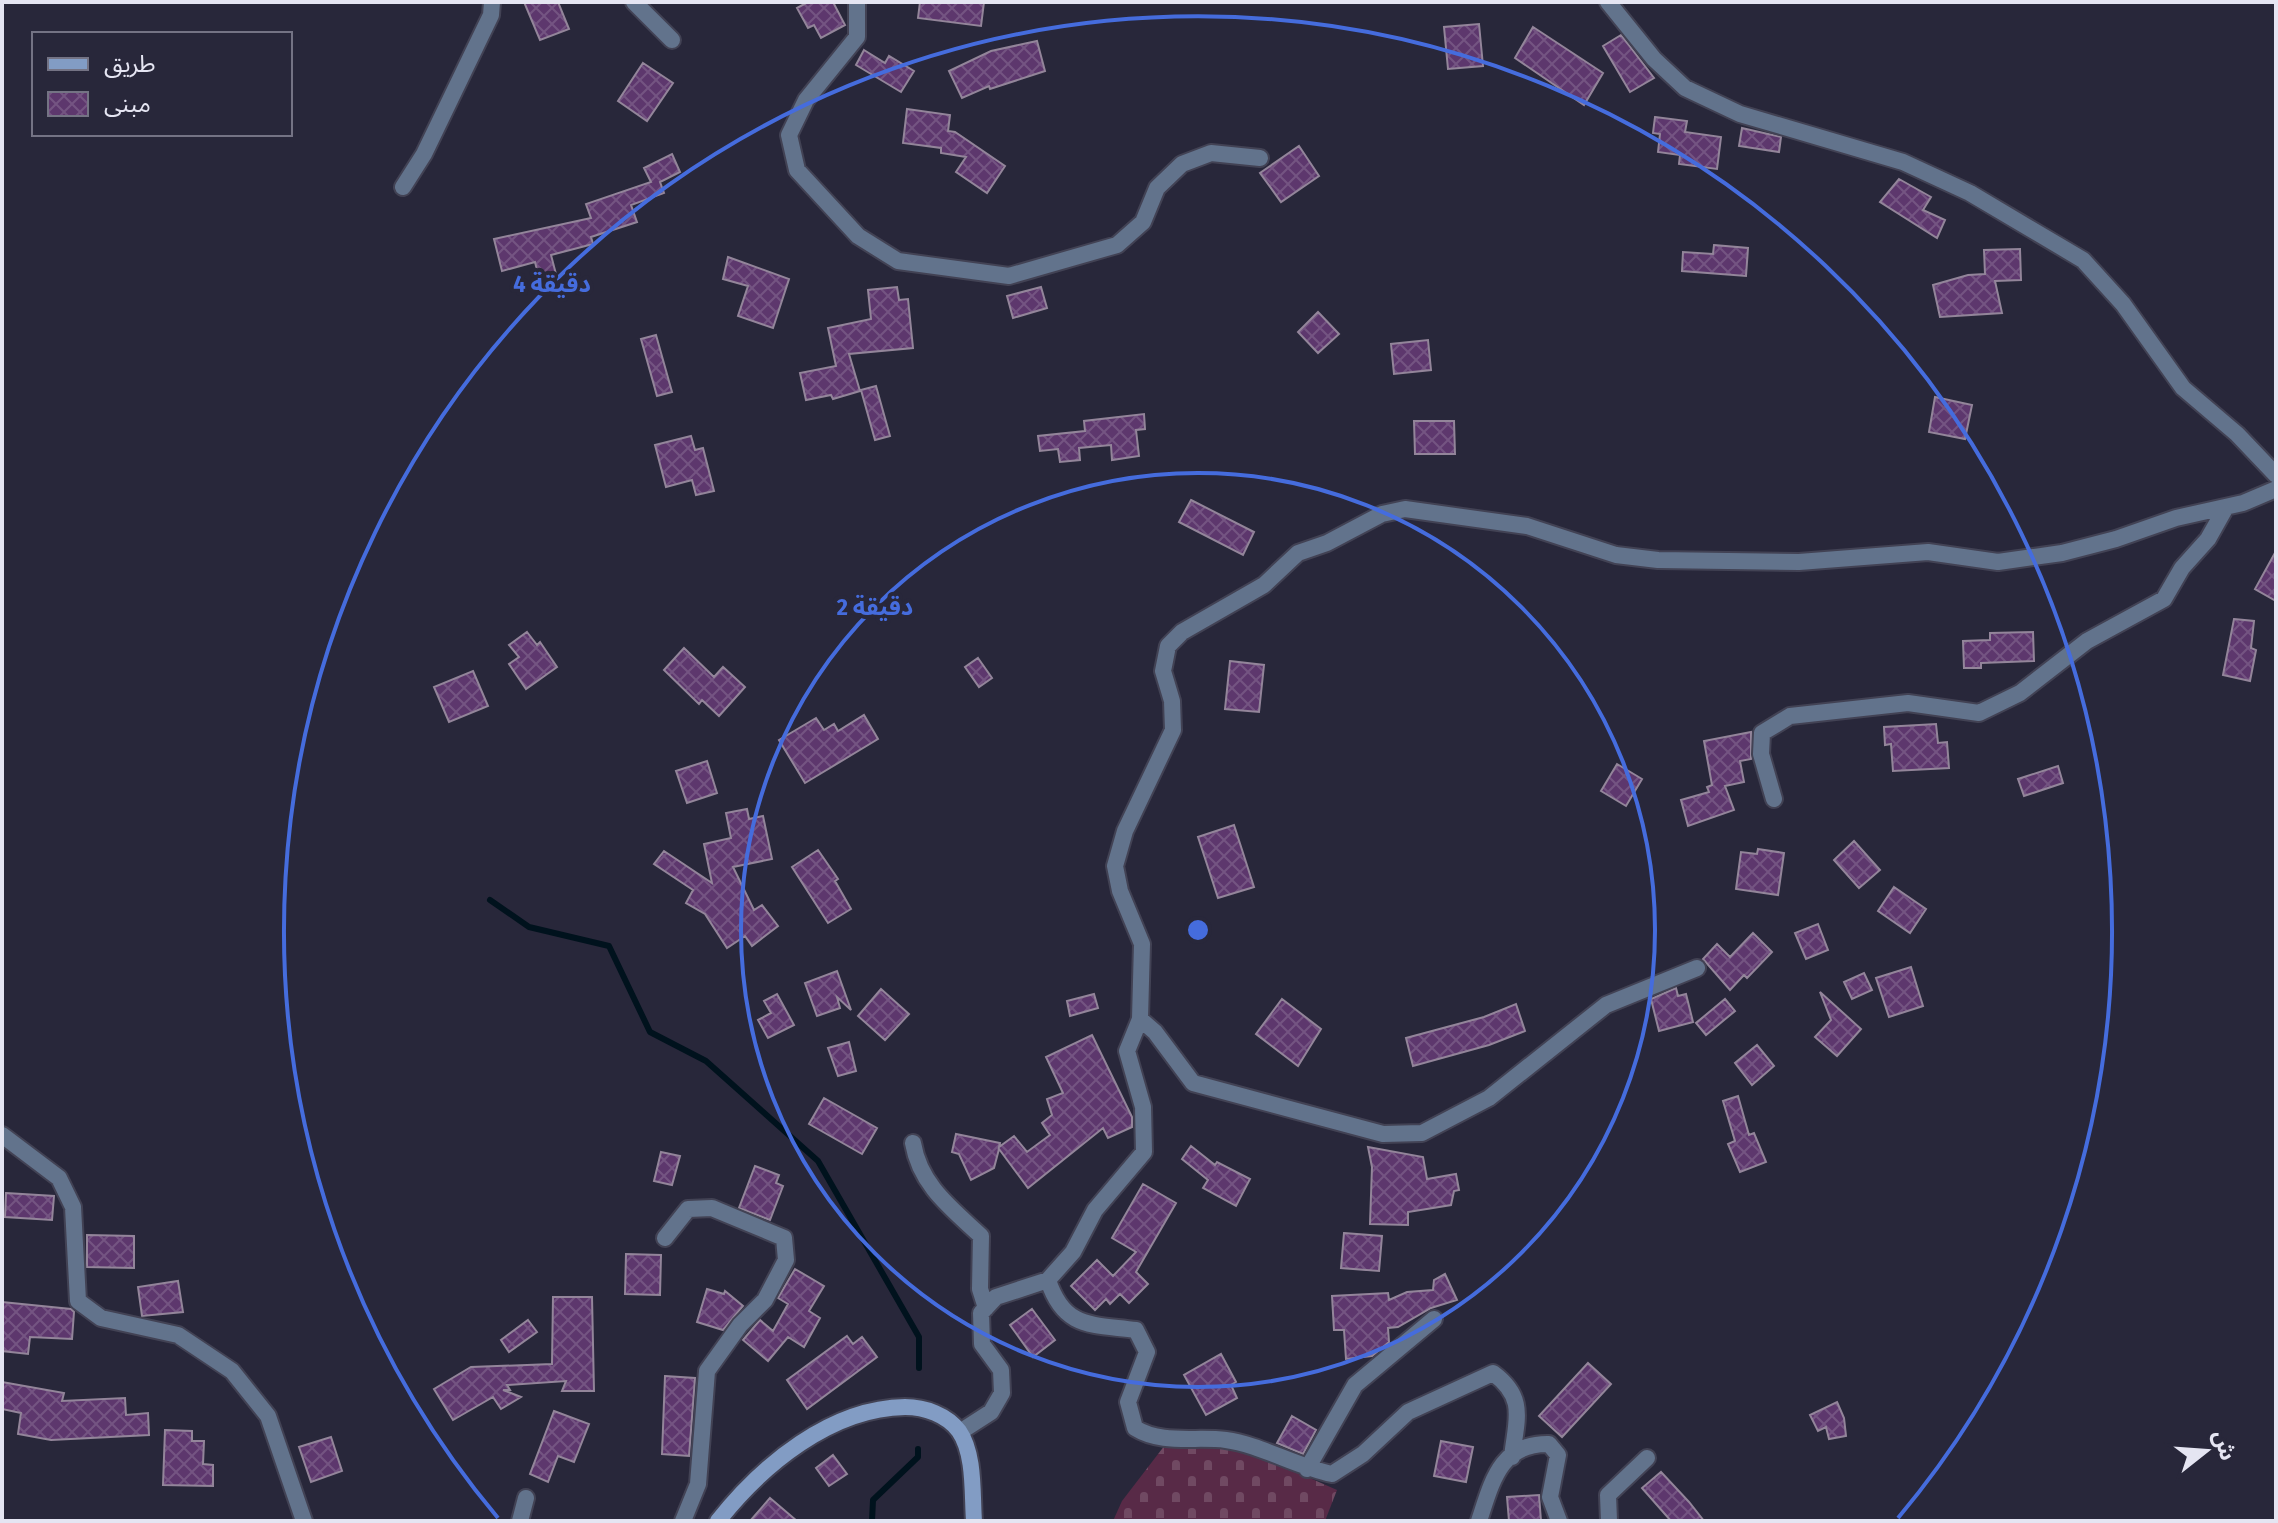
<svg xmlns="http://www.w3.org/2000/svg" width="2278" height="1523" viewBox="0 0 2278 1523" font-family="'Fira Sans Condensed','Noto Sans Arabic',sans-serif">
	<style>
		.cemetery { fill: url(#cemetery-stones) }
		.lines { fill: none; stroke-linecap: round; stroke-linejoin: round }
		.stream { stroke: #00121d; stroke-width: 6 }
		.building { fill: url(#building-cross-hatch); stroke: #93859a; stroke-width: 2 }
		.minor-casing { stroke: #424254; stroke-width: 20 }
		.secondary-casing { stroke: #424254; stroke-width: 20 }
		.minor { stroke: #62738c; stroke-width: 16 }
		.secondary { stroke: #829cc4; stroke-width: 16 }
		.ring { fill: none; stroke: #456cdd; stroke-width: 4 }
		.centre { fill: #456cdd; stroke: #28273a; stroke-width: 4 }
		.ring-label { font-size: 24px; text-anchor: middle; font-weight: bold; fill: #456cdd; stroke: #28273a; stroke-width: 8; stroke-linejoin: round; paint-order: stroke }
	</style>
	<defs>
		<pattern id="cemetery-stones" width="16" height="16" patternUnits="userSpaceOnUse" patternTransform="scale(2)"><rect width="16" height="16" fill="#582a47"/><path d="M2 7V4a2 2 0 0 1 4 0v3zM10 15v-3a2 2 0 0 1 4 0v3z" fill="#704962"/></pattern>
		<pattern id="building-cross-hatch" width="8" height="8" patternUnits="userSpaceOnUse" patternTransform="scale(2)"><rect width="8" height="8" fill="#5d376d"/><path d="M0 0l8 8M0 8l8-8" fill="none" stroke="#745482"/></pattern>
	</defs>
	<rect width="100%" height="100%" fill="#28273a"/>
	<path class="cemetery" d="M1165,1445l79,4 93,41 -12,31h-212l9,-20z"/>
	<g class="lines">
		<path class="stream" d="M490,900l39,27 80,19 41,86 56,29 112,100 101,176v31
			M872,1521l1,-21 45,-43v-8"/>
	</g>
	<path class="building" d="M524,2h34l11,27 -29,11z
		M808,2h25l12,23 -24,13 -7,-13 -6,3 -11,-20z
		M920,2h64l-3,24 -63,-8z
		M1479,24l4,42 -35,3 -4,-42z
		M1533,27l70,46 -19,32 -69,-47z
		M1621,35l33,43 -24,14 -27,-46z
		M1037,41l8,30 -55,18 -1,-3 -27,12 -13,-27 42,-20z
		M864,50l21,13 4,-7 25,15 -13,21 -45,-27z
		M643,63l30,20 -26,38 -29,-20z
		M907,109l43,6 -2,16 7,1 50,34 -18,27 -31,-21 10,-15 -25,-4v-5l-38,-5z
		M1655,117l32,4 -2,11 36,5 -4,32 -38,-5 1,-9 -22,-3 2,-18 -7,-1z
		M1742,128l39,9 -2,15 -40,-6z
		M1299,146l20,30 -38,26 -21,-29z
		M672,154l8,18 -20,10 4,11 -33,12 6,17 -46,15 2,7 -42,11 6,23 -17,4 -5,-20 -33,9 -8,-32 97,-21 -5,-14 65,-22 -7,-14z
		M1899,179l32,18 -8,13 22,10 -8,18 -57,-36z
		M1714,245l34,3 -2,28 -64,-5 1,-19 30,2z
		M2020,249l1,31 -26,1 7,32 -62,4 -7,-32 35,-10 17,-1 -1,-24z
		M728,257l61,22 -16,49 -35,-12 10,-30 -25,-7z
		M897,287l2,13 9,-1 5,49 -64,6 11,37 -27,8 -2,-4 -25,5 -6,-27 36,-7 -8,-38 43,-9 -3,-29z
		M1041,287l6,21 -34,10 -6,-22z
		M1318,312l21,22 -21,19 -20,-21z
		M656,335l16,57 -15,4 -16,-57z
		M1428,340l3,30 -37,4 -3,-30z
		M876,386l14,50 -15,4 -14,-50z
		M1935,397l37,8 -7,34 -36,-7z
		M1144,414l1,15 -9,1 3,26 -27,4 -1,-15 -32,3 1,12 -20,2 -2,-13 -18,2 -2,-15 47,-5 -1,-10z
		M1414,421h40l1,33h-40z
		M691,436l4,14 8,-2 11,43 -18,4 -4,-15 -26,7 -11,-42z
		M1191,500l63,32 -11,23 -64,-33z
		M2276,551v50l-21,-12z
		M2234,619l20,2 -3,27 5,2 -6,31 -27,-6z
		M527,632l10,13 3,-3 17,25 -31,22 -17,-25 10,-7 -10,-12z
		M2033,632l1,29 -53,2v5h-17l-1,-27 27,-1v-7z
		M684,648l30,29 9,-10 22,20 -26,29 -17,-16 -3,4 -35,-34z
		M978,658l14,20 -13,9 -14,-20z
		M1230,661l34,4 -5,47 -34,-3z
		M473,671l15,35 -39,16 -15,-35z
		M864,715l14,24 -73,44 -26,-43 37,-22 8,12 10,-6 4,7z
		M1936,724l2,19 9,-1 2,26 -56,3 -2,-27 -6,1 -1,-18z
		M1751,732v27l-11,2 4,21 -19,4 9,24 -46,16 -7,-26 28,-8 -2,-5 5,-2 -8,-44z
		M707,761l10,32 -30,10 -11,-32z
		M1617,764l25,15 -16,27 -25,-15z
		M2058,766l5,17 -39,13 -6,-17z
		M747,809l2,10 14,-3 9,43 -39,8 21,43 8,-5 16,21 -26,20 -7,-10 -18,12 -22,-34 -19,-11 7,-13 -39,-26 10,-13 48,32 -8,-39 27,-6 -5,-25z
		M1234,825l20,62 -36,11 -20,-61z
		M1854,841l26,29 -21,18 -25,-28z
		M1758,849l26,4 -6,42 -42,-6 5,-37 16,2z
		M818,850l20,29 -3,2 16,28 -23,14 -36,-56z
		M1894,887l32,22 -16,24 -32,-22z
		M1818,924l10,26 -22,9 -11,-26z
		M1753,933l19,19 -25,26 -3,-3 -14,15 -27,-31 14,-15 13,13z
		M1911,967l12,39 -34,11 -13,-39z
		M837,971l14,39 -14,-13 3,11 -23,8 -12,-33z
		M1864,973l8,17 -20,9 -8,-17z
		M1676,988l2,8 8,-2 7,28 -34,9 -8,-32z
		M881,989l28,25 -24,26 -27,-24z
		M1820,992l41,37 -24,27 -22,-19 16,-17z
		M777,994l17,31 -26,13 -10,-18 13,-7 -7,-12z
		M1094,994l4,14 -28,8 -3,-15z
		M1282,999l39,30 -23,37 -42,-32z
		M1725,999l10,12 -29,24 -10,-12z
		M1516,1004l9,27 -36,14 -76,21 -7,-28 78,-21z
		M1092,1035l40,82v10l-24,11 -5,-10 -75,60 -29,-39 -5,19 -23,12 -12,-26 -7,-2 4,-18 44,9 -1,4 15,-11 13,16 23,-17 -8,-12 10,-8 -5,-16 16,-6 -17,-36z
		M849,1042l7,29 -18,5 -10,-28z
		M1757,1045l17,21 -22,19 -17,-22z
		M1738,1096l11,39 5,-2 12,29 -26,10 -12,-28 7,-3 -12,-40z
		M824,1098l53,30 -15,26 -53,-30z
		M1191,1146l24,19 2,-3 33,17 -14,27 -33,-18 5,-8 -26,-21z
		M1368,1147l55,10 4,22 29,-5 3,16 -5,1 -3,14 -43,7v13l-38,-1 2,-57z
		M661,1152l19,4 -8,29 -18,-4z
		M755,1166l24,9 -3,8 7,3 -13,34 -31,-12z
		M1143,1184l33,19 -40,69 12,12 -19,19 -9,-9 -10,10 -4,-5 -11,11 -24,-24 26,-26 16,16 23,-24 -24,-14z
		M6,1193l48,3 -2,24 -47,-3z
		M1344,1233l38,3 -3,35 -38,-3z
		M87,1235l47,1v32l-47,-1z
		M626,1254l35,1 -1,40 -35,-1z
		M795,1269l29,17 -15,25 11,7 -16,29 -16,-10 -20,24 -25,-21 17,-20 13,11 15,-27 -10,-6z
		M1445,1274l12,26 -26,8 -33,19 -10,1 1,14 -17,14 -26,3 -2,-29h-10l-2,-34 56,-3 1,7 18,-8 26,-2 1,-10z
		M178,1281l5,31 -41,4 -4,-29z
		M707,1289l17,5 1,-3 18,15 -20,24 -26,-8z
		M553,1297h39l2,94h-32l4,-10 -59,4 3,5h-7l18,7 -20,12 -8,-12 -40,23 -19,-31 37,-22 81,-3z
		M2,1302l69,7 3,3 -2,27 -42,-2 -2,17 -26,-3z
		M1032,1309l23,31 -22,17 -23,-32z
		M528,1320l9,12 -28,20 -8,-12z
		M847,1336l6,8 9,-7 15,20 -70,52 -20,-29z
		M1221,1354l15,28 -5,3 6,13 -31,17 -22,-40z
		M1588,1363l23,21 -49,53 -23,-21z
		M665,1376l30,2 -6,78 -27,-2z
		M2,1382l62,11 -2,8 63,-3 1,17 22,-2 1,22 -98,5 -33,-6 3,-21 -19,-4z
		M1837,1402l7,16 2,18 -17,3 -3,-12 -8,4 -8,-16z
		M554,1411l35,13 -15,38 -16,-6 -10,26 -18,-8z
		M1292,1416l24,14 -13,24 -26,-11z
		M165,1430l27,1v10h12l-1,23 10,1v21l-50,-1z
		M331,1437l11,34 -31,11 -12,-35z
		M1441,1441l32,6 -7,35 -32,-6z
		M833,1455l14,19 -18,12 -13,-18z
		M1661,1472l28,30 15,19h-33l-29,-33z
		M1539,1495l2,26h-32l-2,-24z
		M770,1498l27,23h-47z"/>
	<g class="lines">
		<defs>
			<path id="minor" d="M634,2l38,38
				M857,2v35l-51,63 -17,35 8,35 61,66 40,25 111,15 108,-31 26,-23 14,-34 25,-24 29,-11 49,5
				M1608,2l46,57 31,29 55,26 163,48 67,31 113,67 40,44 60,84 54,46 39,41
				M403,187l21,-33 67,-139 1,-13
				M1774,799l-13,-45 1,-21 28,-17 118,-13 71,10 41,-20 67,-52 77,-42 18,-31 26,-29 18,-32
				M1140,1019l15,13 38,51 190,51 39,-1 67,-35 117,-93 91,-37
				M2,1135l57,43 14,29 5,94 23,17 77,17 54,36 36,45 36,105
				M913,1143c7,42 38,65 68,93l-1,53 6,19
				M665,1238l23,-29 24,-1 72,30 2,22 -21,40 -25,25 -33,46 -9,113 -15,37
				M1048,1280c16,49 43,44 88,50l11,22 -19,50 7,26c27,17 61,8 91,12 32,4 72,27 106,34l31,-20 45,-42 85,-39c34,25 23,47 19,84
				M960,1432l31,-20 11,-19 -1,-23 -19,-26 -1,-31 15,-16 52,-17 25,-28 22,-42 49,-58 -1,-45 -16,-56 13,-32 2,-75 -22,-53 -5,-25 10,-35 48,-101 -1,-29 -9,-30 5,-25 14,-14 82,-47 34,-32 29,-10 55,-29 23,-5 122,17 89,29 42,5 141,2 129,-10 70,10 64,-9 54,-14 60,-21 67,-15 33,-14
				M1307,1469l48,-84 79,-66
				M520,1521l6,-23
				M1479,1521c13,-39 21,-78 70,-77l9,11 -8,42 9,24
				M1609,1521l-1,-26 39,-37"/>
			<path id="secondary" d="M718,1521c44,-56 113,-113 187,-114 20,0 42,8 54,24 16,23 13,63 15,90"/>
		</defs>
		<use href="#minor" class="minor-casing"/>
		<use href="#secondary" class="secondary-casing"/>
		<use href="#minor" class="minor"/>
		<use href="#secondary" class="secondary"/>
	</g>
	<g class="ring">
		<circle cx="1198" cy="930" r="457"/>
		<path d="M498 1518A914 914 0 1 1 1898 1518"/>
	</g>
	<circle cx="1198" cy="930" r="12" class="centre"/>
	<g class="ring-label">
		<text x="552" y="292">4 دقيقة</text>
		<text x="875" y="615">2 دقيقة</text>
	</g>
	<rect width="2278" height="1523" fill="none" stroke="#e5e5f2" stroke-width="8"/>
	<rect x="32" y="32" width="260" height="104" fill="#28273a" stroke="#747384" stroke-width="2"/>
	<rect x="48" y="58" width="40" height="12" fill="#829cc4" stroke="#747384" stroke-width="2"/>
	<text x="104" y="72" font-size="24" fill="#e5e5f2">طريق</text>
	<rect x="48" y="92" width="40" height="24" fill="url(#building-cross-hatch)" stroke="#747384" stroke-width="2"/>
	<text x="104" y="112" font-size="24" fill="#e5e5f2">مبنى</text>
	<g transform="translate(2206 1451) rotate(73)" stroke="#28273a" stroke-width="6" paint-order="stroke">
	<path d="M0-6L14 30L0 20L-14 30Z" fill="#e5e5f2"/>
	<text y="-12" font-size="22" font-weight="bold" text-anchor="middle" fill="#e5e5f2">ش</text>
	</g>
</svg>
